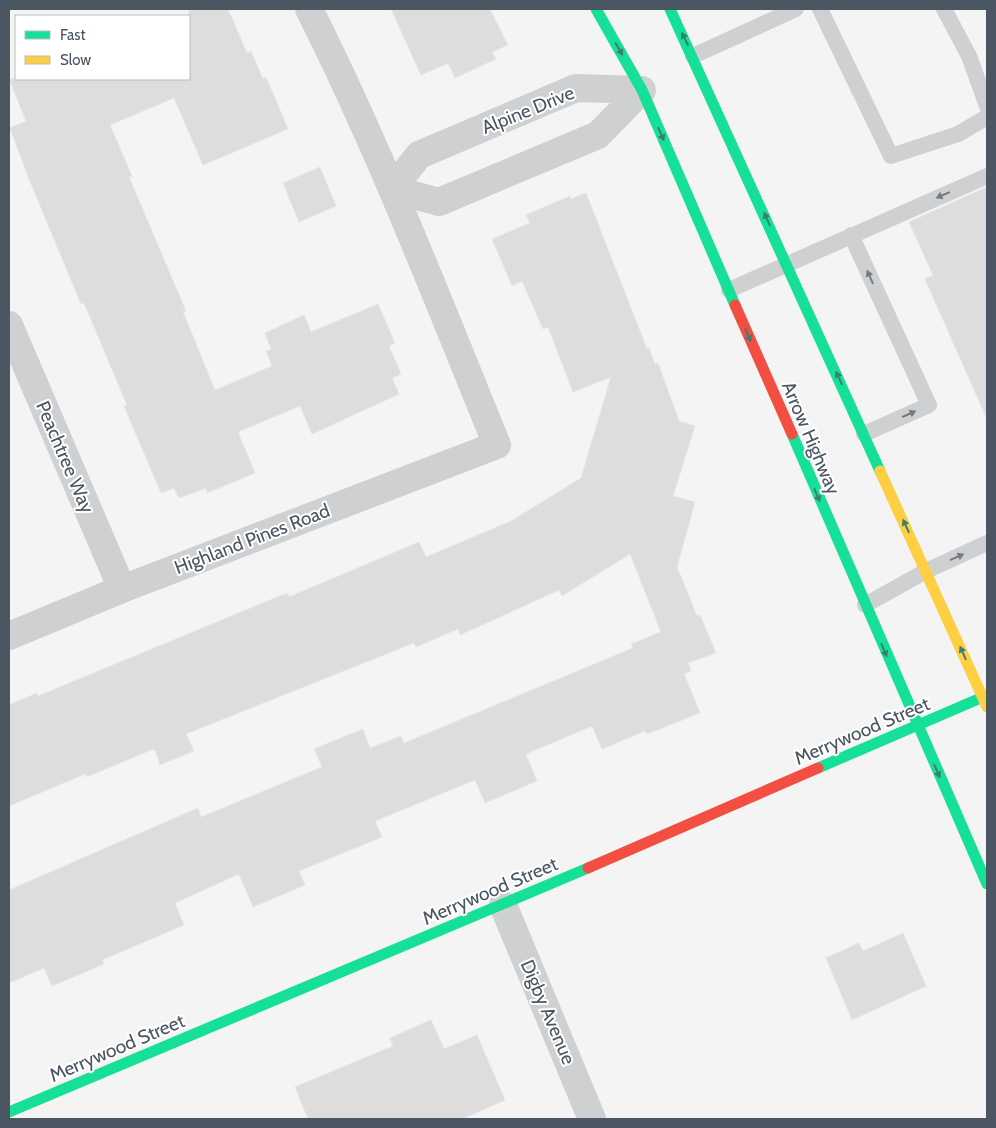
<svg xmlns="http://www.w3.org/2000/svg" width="996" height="1128" viewBox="0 0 996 1128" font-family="Cabin,sans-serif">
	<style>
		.building { fill: #ddddde; stroke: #e5e6e7 }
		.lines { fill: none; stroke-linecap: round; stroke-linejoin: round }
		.lane { stroke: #ced0d2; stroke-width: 16 }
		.street { stroke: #ced0d2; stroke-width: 28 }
		.fast { stroke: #16e098; stroke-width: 11 }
		.slow { stroke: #ffcf43; stroke-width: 11 }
		.jam { stroke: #f24e42; stroke-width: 11 }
		.oneway { fill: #3a7f72 }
		.oneway2 { fill: #727b83 }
		.labels { text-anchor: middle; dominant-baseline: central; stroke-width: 4; stroke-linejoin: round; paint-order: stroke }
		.street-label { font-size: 19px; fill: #4a5661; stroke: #fff }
	</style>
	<rect width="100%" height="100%" fill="#f4f4f4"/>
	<path class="building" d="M189,9h39l19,44 4,-2 12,28 3,-2 22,52 -85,36 -29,-67 -64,27 22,51 -3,1 57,134 -3,1 32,78 57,-24 -6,-15 5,-2 -6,-16 39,-18 7,17 67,-28 17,39 -6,3 12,28 -9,4 7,16 -87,40 -12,-28 -62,26 17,41 -48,20 -1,-5 -27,10 -5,-10 -13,5 -37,-87 3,-1 -43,-102 -3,1 -52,-125 -19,-51 16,-7 -17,-42h180z
		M391,9h99l18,36 -16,7 4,7 -41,19 -7,-15 -27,12z
		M320,167l16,39 -37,16 -16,-39z
		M987,187v232l-62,-140 8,-4 -24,-53z
		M586,193l61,156 2,-1 6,16 3,-1 21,58 16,5 -22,70 22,6 -18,65 20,49 3,-1 16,38 -28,10 3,8 -7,3 16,39 -53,21 -2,-3 -43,18 -10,-23 -66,28 11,27 -52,22 -10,-23 -100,41 7,16 -83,34 6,14 -52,22 -14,-33 -64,29 9,22 -82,35 2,4 -52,22 -8,-18 -35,15v-93l189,-82 3,9 121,-50 -8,-18 49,-20 7,19 31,-12 3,7 229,-95 -2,-4 30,-12 -31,-78 -68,42 -3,-6 -99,45 -2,-6 -42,18 -2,-4 -228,91 8,17 -34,14 -5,-15h-4l-64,27 -2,-3 -76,32v-101l28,-12 1,3 249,-103 2,4 130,-55 7,15 85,-36 70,-43 30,-101 -38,15 -25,-65 -5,2 -21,-48 -10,5 -20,-47 38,-16 -4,-8 44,-19 1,3z
		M903,933l23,53 -74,34 -26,-62 33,-15 4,8z
		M431,1020l13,29 33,-14 28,65 -43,19h-154l-13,-32 98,-41 -3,-8z"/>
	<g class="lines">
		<path class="lane" d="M820,9l71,147 67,-22 29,-17
			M944,9l25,47 18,50
			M693,56l103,-47
			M851,235l78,170 -65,29
			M729,290l258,-114
			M865,605l61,-34 61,-28"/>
		<path class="street" d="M576,88l66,2 -44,45 -159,67 -47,-13 27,-34z
			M9,325l113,264
			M9,636l113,-47 375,-144c-60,-147 -117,-295 -188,-436
			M503,905l89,214"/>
		<path class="fast" d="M596,9l46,81 93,215
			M670,9l210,462
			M792,434l195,450
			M818,768l165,-71
			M9,1112l579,-244"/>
		<path class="slow" d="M880,471l107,236"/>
		<path class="jam" d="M735,305l57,129
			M588,868l230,-100"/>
	</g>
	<defs><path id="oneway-solid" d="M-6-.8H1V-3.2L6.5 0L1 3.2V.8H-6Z" transform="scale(1.25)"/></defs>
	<g class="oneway">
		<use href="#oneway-solid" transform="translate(685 39) rotate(-116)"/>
		<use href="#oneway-solid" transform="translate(619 49) rotate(60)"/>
		<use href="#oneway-solid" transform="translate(661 134) rotate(66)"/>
		<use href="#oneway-solid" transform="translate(767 219) rotate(-114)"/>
		<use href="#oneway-solid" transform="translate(748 335) rotate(67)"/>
		<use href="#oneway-solid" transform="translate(839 378) rotate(-114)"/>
		<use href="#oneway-solid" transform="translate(817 495) rotate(67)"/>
		<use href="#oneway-solid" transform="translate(906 526) rotate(-114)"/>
		<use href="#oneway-solid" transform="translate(884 650) rotate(67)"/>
		<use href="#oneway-solid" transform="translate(963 653) rotate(-114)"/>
		<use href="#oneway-solid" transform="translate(937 771) rotate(66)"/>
	</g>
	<g class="oneway2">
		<use href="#oneway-solid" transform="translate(943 195) rotate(157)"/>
		<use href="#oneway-solid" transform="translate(870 277) rotate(-114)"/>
		<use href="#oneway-solid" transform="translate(909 414) rotate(-24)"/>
		<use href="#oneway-solid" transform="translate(957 557) rotate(-24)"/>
	</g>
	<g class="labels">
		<g class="street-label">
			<text transform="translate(528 110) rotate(-22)">Alpine Drive</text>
			<text transform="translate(811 438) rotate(67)">Arrow Highway</text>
			<text transform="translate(65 457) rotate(67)">Peachtree Way</text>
			<text transform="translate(252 539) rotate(-21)">Highland Pines Road</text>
			<text transform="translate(862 731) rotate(-23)">Merrywood Street</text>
			<text transform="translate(490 891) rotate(-23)">Merrywood Street</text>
			<text transform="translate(548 1012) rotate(67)">Digby Avenue</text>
			<text transform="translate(117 1048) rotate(-23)">Merrywood Street</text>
		</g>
	</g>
	<rect width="996" height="1128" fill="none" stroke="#4a5661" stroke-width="20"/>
	<rect x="15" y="15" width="175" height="65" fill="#ffffff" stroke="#b7bbc0"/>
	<rect x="25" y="31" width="25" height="8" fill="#16e098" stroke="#b7bbc0"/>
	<text x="60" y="40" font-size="15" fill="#4a5661">Fast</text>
	<rect x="25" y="56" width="25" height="8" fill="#ffcf43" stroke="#b7bbc0"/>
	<text x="60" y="65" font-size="15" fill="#4a5661">Slow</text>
</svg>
